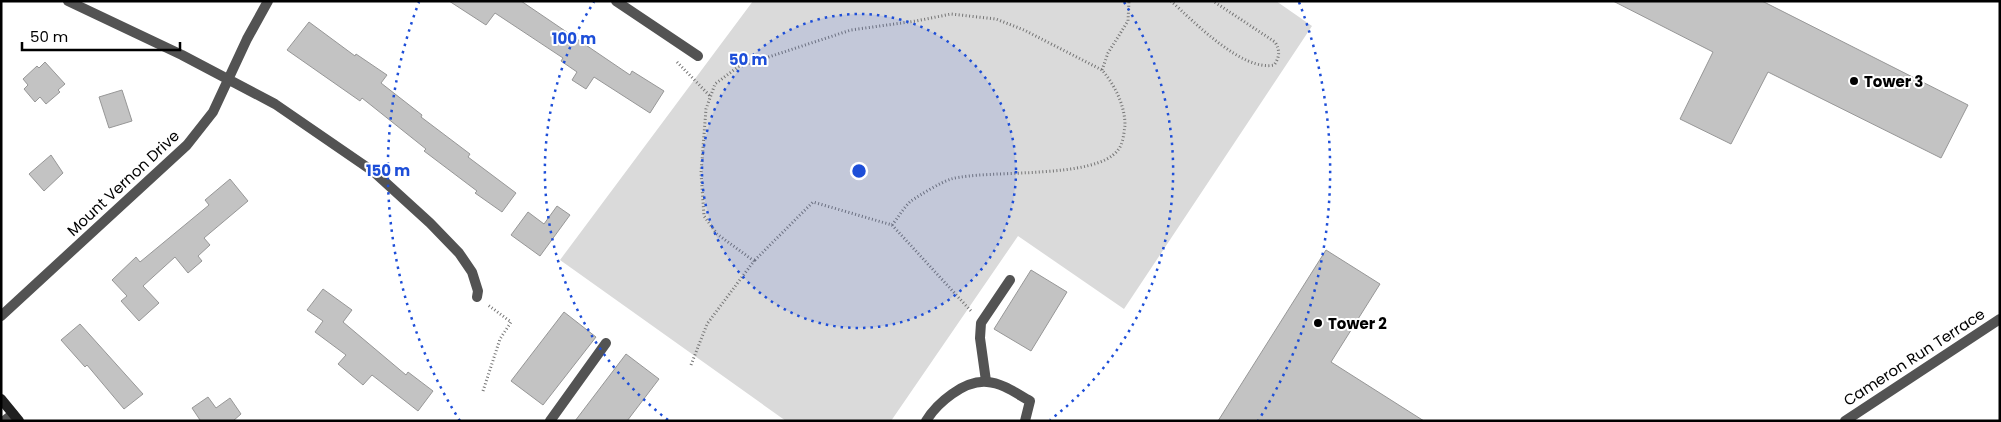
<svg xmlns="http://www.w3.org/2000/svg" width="2001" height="422" viewBox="0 0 2001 422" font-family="Poppins,sans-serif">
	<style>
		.green { fill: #dadada }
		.building { fill: #c3c3c3; stroke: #979797 }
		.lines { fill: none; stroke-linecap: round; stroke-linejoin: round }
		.path { stroke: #757575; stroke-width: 3; stroke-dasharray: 1 2.5; stroke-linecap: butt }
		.lane { stroke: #535353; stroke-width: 10 }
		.street { stroke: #535353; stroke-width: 10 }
		.secondary { stroke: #202020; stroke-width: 10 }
		.ring { fill: none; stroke: #1d4ed8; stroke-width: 2.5; stroke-dasharray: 2.5 5 }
		.poi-dot { fill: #000; stroke: #fff; stroke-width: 2 }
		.labels { text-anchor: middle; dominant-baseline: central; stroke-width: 4; stroke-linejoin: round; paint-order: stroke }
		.poi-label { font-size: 15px; font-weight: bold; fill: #000; stroke: #fff; text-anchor: start }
		.street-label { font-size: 15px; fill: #000; stroke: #fff }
		.centre { fill: #1d4ed8; stroke: #fff; stroke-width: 2.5 }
		.ring-label { font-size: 15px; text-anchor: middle; font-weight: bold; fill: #1d4ed8; stroke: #fff; stroke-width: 4; stroke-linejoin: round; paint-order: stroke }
	</style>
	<rect width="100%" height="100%" fill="#fff"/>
	<path class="green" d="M753,1h523l36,25 -188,283 -106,-73 -127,185h-105l-226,-161z"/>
	<path class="building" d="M449,1h72l109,74 2,-4 32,20 -14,22 -56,-36 -8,12 -14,-9 5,-8 -16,-11 2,-3 -68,-45 -9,12z
		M1613,1h149l206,104 -27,53 -173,-86 -37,72 -51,-25 33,-67z
		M309,22l46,34 1,-2 31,21 -6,8 41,32 -1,2 49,37 -2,3 48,36 -14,19 -27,-19 2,-2 -53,-40 2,-2 -64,-51 -2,3 -73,-51z
		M45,62l20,22 -7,6 2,2 -14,12 -6,-7 -5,5 -11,-13 4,-4 -5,-6 14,-13 2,2z
		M122,90l10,31 -23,7 -10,-31z
		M51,155l12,18 -19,18 -15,-17z
		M230,179l18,22 -44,37 6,7 -12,11 4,5 -14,12 -13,-16 -32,29 16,17 -20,18 -18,-20 6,-5 -15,-16 24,-23 4,5 69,-57 -4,-5z
		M557,206l13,9 -30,41 -29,-21 17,-23 16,12z
		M1326,250l54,34 -49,78 93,59h-206z
		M1031,270l36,22 -36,59 -37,-22z
		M323,289l29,21 -9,12 63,53 2,-3 25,19 -15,20 -46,-36 -9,10 -25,-21 8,-9 -31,-23 8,-11 -16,-11z
		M564,312l32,25 -53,68 -32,-24z
		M80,324l63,70 -19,15 -37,-44 -2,2 -24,-27z
		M626,354l33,25 -32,42h-52z
		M208,397l8,11 14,-10 11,16 -8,7h-34l1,-1 -8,-12z"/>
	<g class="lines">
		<path class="path" d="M1171,1c23,21 72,71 103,64 6,-8 6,-15 1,-23l-62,-41
			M677,62l33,34
			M1102,70l6,-17 20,-32 1,-20
			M892,225l79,86
			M691,365l16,-41 47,-63 -37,-27 -13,-18 -3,-43 5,-64 9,-25 23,-17 113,-37 65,-9 35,-7 45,5 28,11 78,40c13,15 23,36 23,55 -1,8 -2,19 -7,25 -22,30 -130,19 -167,29 -10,3 -31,16 -40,22 -7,6 -13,17 -19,24l-79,-23 -59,59
			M483,391l17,-52 11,-17 -23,-17"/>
		<path class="lane" d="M986,381l-6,-43 1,-15 29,-43
			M550,421l56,-78"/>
		<path class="street" d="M68,1l114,54 93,49 99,68 56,51 29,30 13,19 6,19 -1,6
			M616,1l82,55
			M1,316l186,-171 26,-33 34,-73 21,-38
			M4,421l9,-7
			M926,421c11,-18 38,-41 61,-39 16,1 30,12 43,19l-5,20
			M1845,421l155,-102"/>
		<path class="secondary" d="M1,399l18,22"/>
	</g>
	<circle cx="859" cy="171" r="157" fill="#1d4ed8" fill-opacity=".12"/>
	<g class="ring">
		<circle cx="859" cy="171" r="157"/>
		<path d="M668 420A314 314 0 0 1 594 2M1124 2A314 314 0 0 1 1050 420"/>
		<path d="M460 421A471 471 0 0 1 419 2M1299 2A471 471 0 0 1 1258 421"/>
	</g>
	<g class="poi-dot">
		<circle cx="1854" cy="81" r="5"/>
		<circle cx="1318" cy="323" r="5"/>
	</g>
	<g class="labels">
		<g class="poi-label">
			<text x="1864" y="81">Tower 3</text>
			<text x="1328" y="323">Tower 2</text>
		</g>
		<g class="street-label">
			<text transform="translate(123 183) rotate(-43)">Mount Vernon Drive</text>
			<text transform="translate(1914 357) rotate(-33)">Cameron Run Terrace</text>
		</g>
	</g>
	<circle cx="859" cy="171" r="8" class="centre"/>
	<g class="ring-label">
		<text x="574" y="44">100 m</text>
		<text x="748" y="65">50 m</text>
		<text x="388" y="176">150 m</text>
	</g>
	<rect width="2001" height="422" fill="none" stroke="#000000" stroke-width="5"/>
	<path d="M22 42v8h158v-8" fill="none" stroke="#000000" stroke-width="2.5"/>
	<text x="30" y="42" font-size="15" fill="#000000" stroke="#ffffff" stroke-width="4" paint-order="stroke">50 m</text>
</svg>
